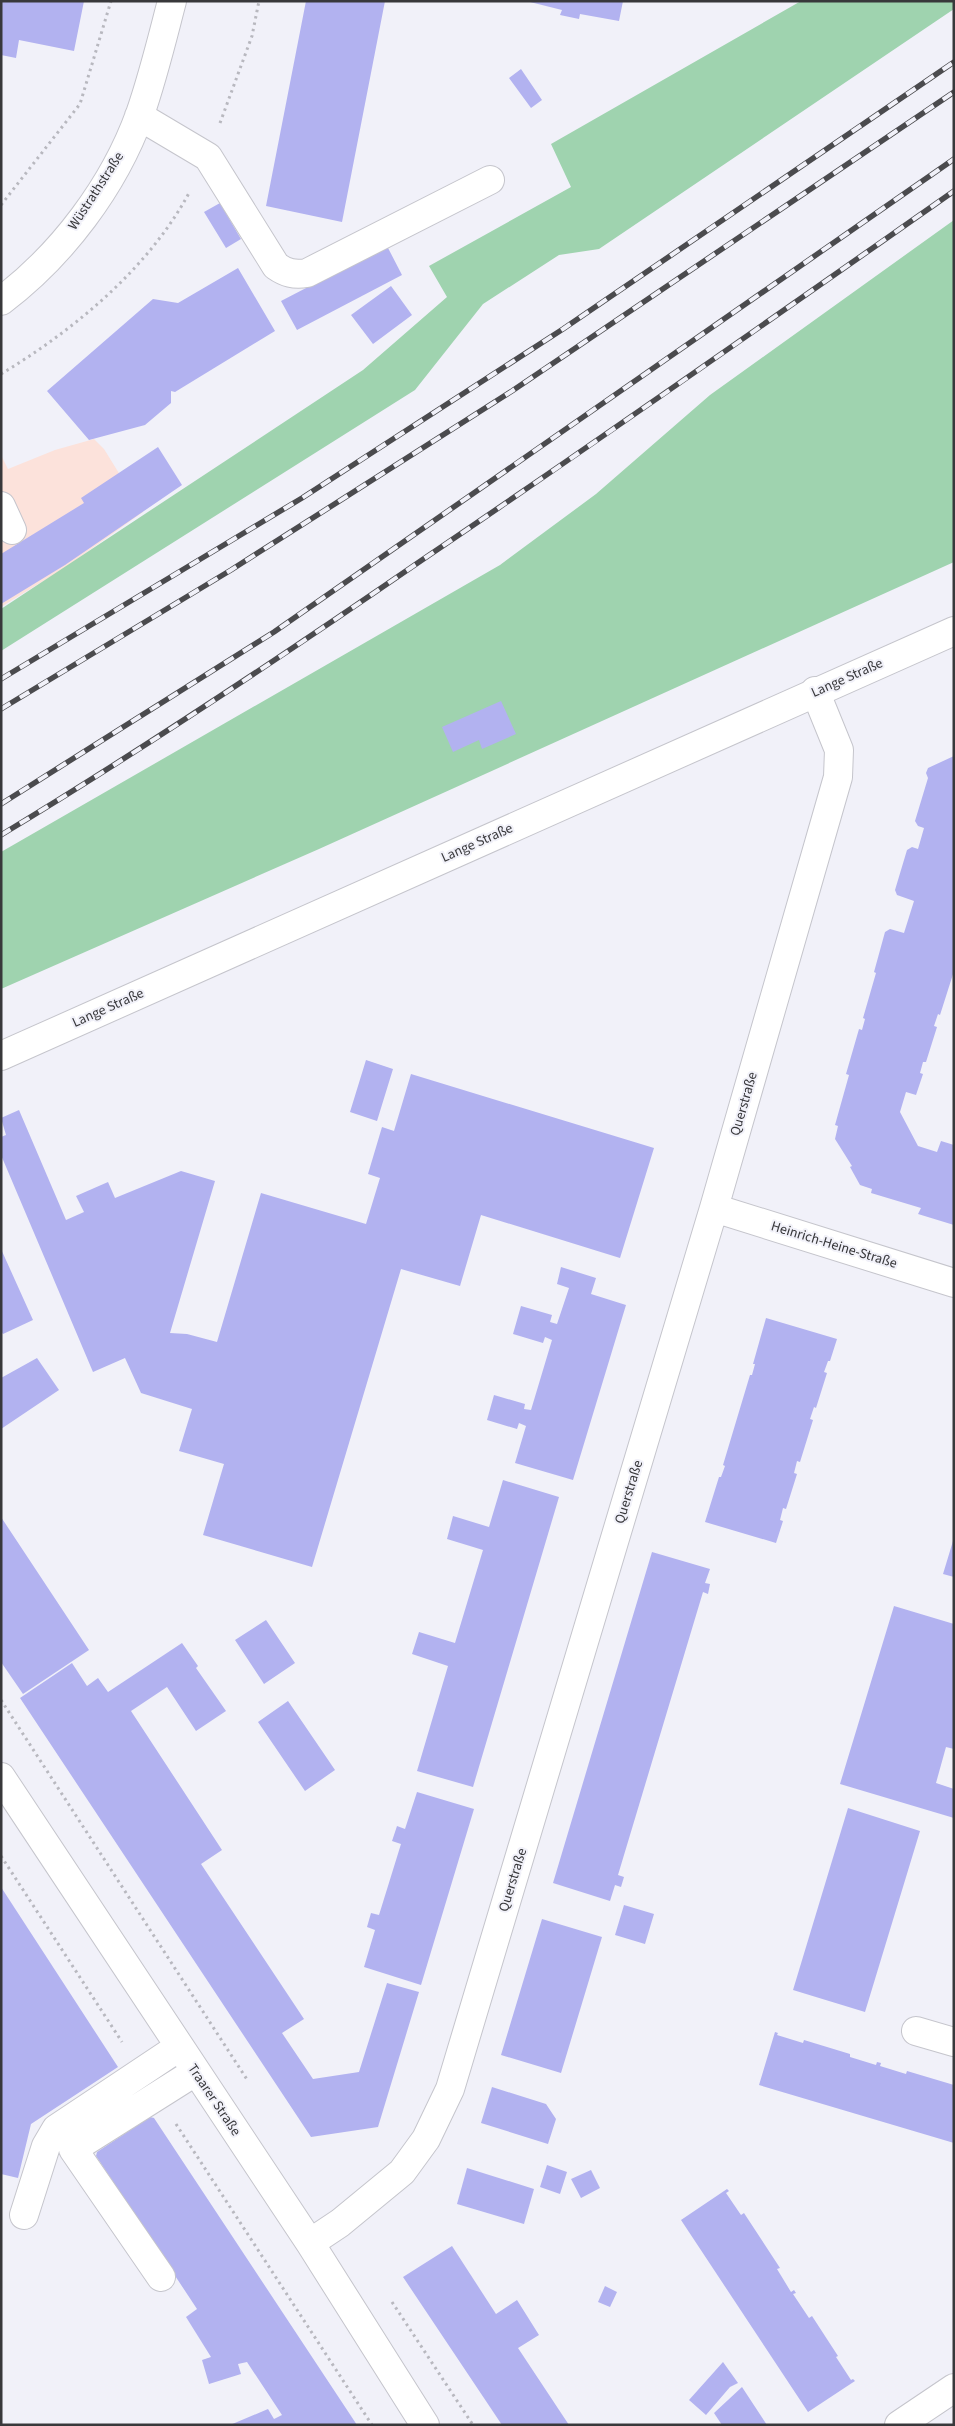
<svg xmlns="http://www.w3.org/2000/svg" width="955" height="2426" viewBox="0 0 955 2426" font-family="'Source Sans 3',sans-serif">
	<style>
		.commercial { fill: #fce2db }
		.green { fill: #9fd3af }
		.building { fill: #b2b2f0 }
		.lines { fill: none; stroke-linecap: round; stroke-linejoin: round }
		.minor-casing { stroke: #c5c5cc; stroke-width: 30 }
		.major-casing { stroke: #c5c5cc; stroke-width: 30 }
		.path { stroke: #b8b8bf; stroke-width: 3; stroke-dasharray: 2.5 4; stroke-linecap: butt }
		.minor { stroke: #fff; stroke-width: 28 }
		.major { stroke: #fff; stroke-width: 28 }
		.rail-casing { stroke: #4b4b4e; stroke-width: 5.5 }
		.rail { stroke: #f1f1f9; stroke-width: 4; stroke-dasharray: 11; stroke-linecap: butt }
		.labels { text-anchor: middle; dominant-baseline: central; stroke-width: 4; stroke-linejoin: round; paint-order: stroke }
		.street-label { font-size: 14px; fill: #38383b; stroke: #f1f1f9 }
	</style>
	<rect width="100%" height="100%" fill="#f1f1f9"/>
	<path class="commercial" d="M94,439l10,10 39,63 -80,57 -62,38v-152l7,14 47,-19z"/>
	<path class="green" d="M801,1h153v8l-355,240 -40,6 -76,49 -68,86 -414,261v-42l362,-239 84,-73 -18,-31 142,-79 -20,-43z
		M954,220v342l-635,287 -318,140v-137l499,-287 96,-71 114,-99z"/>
	<path class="building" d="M1,1h83l-10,50 -55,-11 -3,18 -15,-3z
		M306,1h79l-43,221 -76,-16z
		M526,1h97l-4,20 -39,-7 -1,5 -19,-4 2,-5z
		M521,69l21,31 -11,8 -22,-30z
		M220,203l21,36 -15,9 -22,-36z
		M387,246l15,29 -105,55 -16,-29z
		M238,268l37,63 -100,61 -4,-1v12l-26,22 -56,15 -42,-49 106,-92 25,4z
		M391,286l21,29 -39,29 -22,-29z
		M158,447l24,38 -117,80 -64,39v-50l83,-51 -3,-5z
		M501,701l15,33 -34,15 -3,-9 -26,12 -11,-25z
		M954,756v215l-14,44 -2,-1 -4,12 3,1 -11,35h-3l-3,11 3,1 -7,21 -10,-3 -6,20 18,34 19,6 4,-11 13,4v80l-36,-11 3,-6 -50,-15 1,-4 -12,-4 -10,-18 2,-1 -17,-27 3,-13 -3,-1 14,-50 -3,-1 13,-45 3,1 3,-11 -2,-1 13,-45 -2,-1 11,-40 5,-3 14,4 10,-32 -17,-6 -2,-5 12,-40 5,-3 6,2 6,-21 -6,-2 -3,-5 13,-43 -2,-5 2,-5z
		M366,1060l27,9 -16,52 -27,-9z
		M411,1074l243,74 -34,110 -139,-43 -21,71 -59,-17 -89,298 -109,-32 21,-71 -45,-13 13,-42 -51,-16 -16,-35 -32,14 -92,-217v-18l5,-2 -5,-17 18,-8 47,110 18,-8 -8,-16 32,-14 7,16 66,-27 34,10 -45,152 17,1 30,8 44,-149 105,31 14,-46 -12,-4 14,-47 12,4z
		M1,1249l32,71 -30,14 -2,-3z
		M561,1267l35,11 -5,16 35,11 -53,175 -58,-17 11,-37 -7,-3 -2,6 -30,-9 7,-25 31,9 -1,5 7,1 21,-70 -7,-3 -2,6 -30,-9 8,-28 31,9 -2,7 7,2 12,-36 -12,-4z
		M766,1318l71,21 -7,22h-2l-4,11 3,1 -11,35 -2,-1 -4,12 3,1 -13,42 -3,-1 -3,12 3,1 -11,35 -3,-1 -3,12 3,1 -7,22 -71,-21 14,-45h2l4,-11 -2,-1 27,-90h2l3,-11h-2z
		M37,1358l22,32 -58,39v-51z
		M503,1480l56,17 -86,290 -56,-16 31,-105 -36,-12 7,-22 36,11 28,-93 -36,-11 6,-23 36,11z
		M1,1517l88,133 -66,44 -22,-32z
		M953,1541h1v36l-11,-3z
		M652,1552l58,17 -5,14 5,1 -2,10 -5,-2 -85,283 6,2 -3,10 -6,-2 -5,16 -57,-18z
		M894,1606l60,18v125l-8,-2 -10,36 18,6v29l-114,-34z
		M266,1620l29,43 -31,21 -29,-44z
		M182,1643l16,23 -2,2 30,43 -30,20 -29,-44 -36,24 91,139 -21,14 103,155 -22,14 31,46 46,-7 28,-89 32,9 -41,135 -67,10 -291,-439 52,-35 15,23 11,-8 10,14z
		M288,1701l47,69 -30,21 -47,-69z
		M417,1792l57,17 -53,176 -57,-18 11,-37 -8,-3 4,-14 8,2 22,-71 -9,-3 5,-15 8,3z
		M848,1808l72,23 -55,181 -72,-22z
		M1,1887l117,180 -87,57 -13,54 -17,-4z
		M624,1905l30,9 -9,30 -30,-9z
		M542,1919l60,18 -41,136 -60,-18z
		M775,2032l3,1 -1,2 26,8 1,-3 46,14v3l26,8 1,-3 4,1 -1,3 26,8 1,-3 47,14v58l-195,-58z
		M492,2087l54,17 10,15 -8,25 -67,-21z
		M150,2117l4,1 203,307h-127l38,-16 6,10 8,-4 -35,-53 -9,2 3,10 -32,10 -7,-24 9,-3 -25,-40 11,-8 -101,-153 1,-4z
		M547,2165l20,7 -7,22 -20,-7z
		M467,2168l67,21 -10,35 -67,-20z
		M591,2170l9,18 -19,10 -10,-19z
		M727,2189l2,2 -3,2 15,22 3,-2 36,55 -3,1 14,23 3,-2 2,3 -3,1 16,24 3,-2 26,40 -2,1 15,23 2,-1 2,2 -47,31 -127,-192z
		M452,2246l44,68 21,-14 22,35 -21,13 51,77h-67l-99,-148z
		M605,2286l12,6 -7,15 -12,-5z
		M723,2362l15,21 -8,4 -24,28 -17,-15z
		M742,2387l25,38h-45l-8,-12z"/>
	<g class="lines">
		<defs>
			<path id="minor" d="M139,116l69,41 68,109c10,7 18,9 31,7l183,-93
				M1,301c61,-46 113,-115 139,-187 13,-37 22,-75 32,-113
				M1,506l11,24
				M714,1208l240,75
				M1,1777l309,466 115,182
				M916,2031l38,11
				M24,2215l22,-69 10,-17 123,-82
				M310,2243l30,-20 62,-51 24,-33 24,-50 264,-881 124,-431 1,-27 -24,-59
				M161,2277l-88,-128 122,-77
				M899,2425l55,-37"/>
			<path id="major" d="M1,1056l953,-425"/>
		</defs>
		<use href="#minor" class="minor-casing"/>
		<use href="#major" class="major-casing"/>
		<path class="path" d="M220,123l32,-87 7,-35
			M1,205l79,-101 31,-103
			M1,374c73,-44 147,-105 188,-181
			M1,1700l247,381
			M1,1856l121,186
			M176,2124l196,301
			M392,2302l81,123"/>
		<use href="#minor" class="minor"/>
		<use href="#major" class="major"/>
		<defs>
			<path id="rail" d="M1,679l301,-181 261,-169 391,-267
				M1,709l230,-139 281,-179 442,-299
				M1,804l273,-172 680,-473
				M1,835c144,-87 283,-180 421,-275 179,-121 355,-245 532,-369"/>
		</defs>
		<use href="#rail" class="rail-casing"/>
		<use href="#rail" class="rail"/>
	</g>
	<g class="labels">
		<g class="street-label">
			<text transform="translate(96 191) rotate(-57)">Wüstrathstraße</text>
			<text transform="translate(847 678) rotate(-24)">Lange Straße</text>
			<text transform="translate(477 843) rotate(-24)">Lange Straße</text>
			<text transform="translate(108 1008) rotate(-24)">Lange Straße</text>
			<text transform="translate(744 1104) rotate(-74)">Querstraße</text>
			<text transform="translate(834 1245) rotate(17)">Heinrich-Heine-Straße</text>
			<text transform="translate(629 1492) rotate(-73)">Querstraße</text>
			<text transform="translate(513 1880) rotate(-73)">Querstraße</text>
			<text transform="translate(214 2100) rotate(56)">Traarer Straße</text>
		</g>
	</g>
	<rect width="955" height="2426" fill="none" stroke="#38383b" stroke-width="5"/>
</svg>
